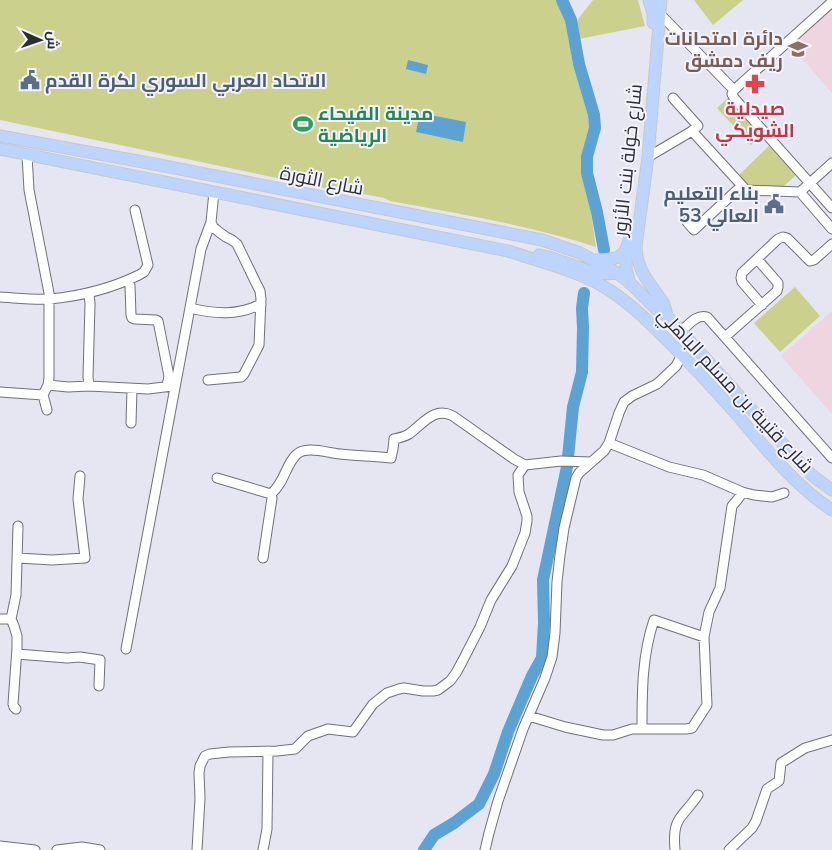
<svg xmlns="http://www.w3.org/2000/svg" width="832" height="850" viewBox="0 0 832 850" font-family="Mulish,Cairo,sans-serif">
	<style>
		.education { fill: #eed5df }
		.green { fill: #cbd18c }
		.water { fill: #5ca2d2 }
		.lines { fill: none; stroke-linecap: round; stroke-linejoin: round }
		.river { stroke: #5ca2d2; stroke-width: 12 }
		.minor-casing { stroke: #70707a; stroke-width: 11 }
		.major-casing { stroke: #c8c8c9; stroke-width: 13 }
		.minor { stroke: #fff; stroke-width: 9 }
		.major { stroke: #bdd5fe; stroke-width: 11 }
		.labels { text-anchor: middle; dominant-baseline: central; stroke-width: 4; stroke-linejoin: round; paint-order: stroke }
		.education-label { font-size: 19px; font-weight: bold; fill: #785e54; stroke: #f2f3fe; text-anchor: end }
		.service-label { font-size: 19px; font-weight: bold; fill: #4e5e75; stroke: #f2f3fe; text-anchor: start }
		.health-label { font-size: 19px; font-weight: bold; fill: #be3a42; stroke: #f2f3fe }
		.leisure-label { font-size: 19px; font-weight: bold; fill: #27864d; stroke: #f2f3fe; text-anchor: start }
		.street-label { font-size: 19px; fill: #2c2d31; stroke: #f2f3fe }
	</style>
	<rect width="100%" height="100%" fill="#e5e6f1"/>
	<path class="education" d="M832,11v82l-41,-47z
		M832,311v103l-51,-58z"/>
	<path class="green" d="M0,0h556l10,22 7,43 15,51 1,12 -2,18 -6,11 10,56 5,34c-67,-22 -137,-33 -206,-46l-6,-3 -21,-4v2l-363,-76z
		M593,0h45l7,26 -66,13 -4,-16z
		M694,0h49l-30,25z
		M729,97l34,37 -12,11 -34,-37z
		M769,146l27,29 -14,13 -37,-2 -6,-11z
		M795,287l25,29 -40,36 -26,-29z"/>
	<path class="water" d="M408,60l20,5 -2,9 -20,-5z
		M420,113l46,9 -3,20 -47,-10z"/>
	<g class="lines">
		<path class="river" d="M562,0l9,20 8,44 15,51 1,13 -8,29v16l10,39 7,38
			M424,850l10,-15 20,-12 25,-19 15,-30 14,-42 11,-26 13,-30 10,-18 2,-36 -1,-42 24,-113 6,-60 9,-35 1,-44 -1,-20 2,-15"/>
		<defs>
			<path id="minor" d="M832,2l-98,88 -2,4 2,4 98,110
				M659,13l75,77
				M673,98l25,28 -6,5 54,59h-9l-43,40 -7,-8
				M27,155l2,35 20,103v85l-1,7 -5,10 4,15
				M648,157l44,-26
				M832,163l-32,29 32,37
				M746,190l54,2
				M129,280l1,6 1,29 1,3 3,1 21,1 2,1 11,55 -2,10
				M89,293l1,11 -2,73 1,9
				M0,297c17,1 34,3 50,2 32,-3 60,-10 89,-24l5,-3 4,-7 -13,-55
				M762,305l-20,-23 -1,-4 1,-5 36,-34 5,-2 4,1 23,23 4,-1 18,-16
				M190,308c25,6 48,8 71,-4
				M681,331c8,-6 15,-17 26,-14l125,141
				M725,337l52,-46 1,-4v-4l-21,-24
				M208,380l33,-3 3,-3 15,-29 2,-46 -1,-8 -5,-10 -18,-37 -5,-4 -6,-3 -7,-5 -6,-5 -2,-5 3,-30
				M48,385l20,2 21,-1 59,3 24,-3
				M0,392l43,3
				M131,423l1,-34
				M609,443l60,24 34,8 39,17 12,3 18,2 12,-4
				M217,478l54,16
				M18,558l34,2 33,-2 -7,-59 2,-23
				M263,558l9,-60 -1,-4c14,-12 14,-28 25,-39 9,-10 32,-2 44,-1 17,2 34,2 51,4l2,-9 1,-10c5,-1 10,-2 15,-5 14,-10 25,-28 44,-18l61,43 11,6 36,-4 30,1
				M0,619h11
				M126,649l75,-400 10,-27
				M17,654l50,4 13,-1 20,3 -1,26
				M16,709l-2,-2 -1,-3 4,-56v-12l-3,-10 -3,-7 5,-24 2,-69
				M529,716l36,11 38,8h10l19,-6h54l6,-1 15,-23 -3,-68 5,-25 11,-24 12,-82c4,-5 8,-8 10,-14
				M642,729c0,-37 0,-74 12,-109l50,17
				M0,846l35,4
				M57,850l25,-3 18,3
				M197,850l3,-52 -1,-25 1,-7 5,-10 5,-2 19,-2 48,-1 18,-2 13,-13 20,-7 25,3 20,-28 14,-11 12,-4 5,-1 19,3h10l5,-1 12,-9 6,-8 6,-11 18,-35 11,-27 21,-34 13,-33 2,-12v-5l-8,-24 -1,-17 7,-10
				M263,850l4,-21 1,-78
				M485,850l4,-17 9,-32 25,-72 22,-51 7,-21 3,-24 2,-51 3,-27 4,-27 12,-50 3,-5 25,-22 5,-8 10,-30 5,-11 8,-6 25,-12 19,-18 6,-11
				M675,850c-3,-34 7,-31 23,-55
				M729,850l23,-22 4,-7 11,-32 12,-8 2,-18 24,-15 27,-8"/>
			<path id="major" d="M649,0l4,13v10
				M661,0l-13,157 -12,89c0,18 8,30 18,44 4,5 7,9 10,14 1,3 2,8 3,12
				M0,136l154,28 388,76 38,13 37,20 11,8 27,27 12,8 135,149 12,12 18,13
				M0,149l508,102c30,10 66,19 93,34 26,15 46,35 67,56 24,24 47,49 70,75 28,33 57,70 94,94
				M626,249v19l4,16
				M539,255c25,4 54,23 78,18
				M596,260c25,0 31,-4 35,-30"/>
		</defs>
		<use href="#minor" class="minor-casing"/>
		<use href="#major" class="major-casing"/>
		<use href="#minor" class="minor"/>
		<use href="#major" class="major"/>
	</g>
	<defs>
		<symbol id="school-bare" viewBox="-9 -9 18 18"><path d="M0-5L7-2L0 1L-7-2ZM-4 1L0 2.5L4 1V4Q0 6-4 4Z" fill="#8d6e63" stroke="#f2f3fe" stroke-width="2.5" paint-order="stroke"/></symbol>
		<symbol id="civic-bare" viewBox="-9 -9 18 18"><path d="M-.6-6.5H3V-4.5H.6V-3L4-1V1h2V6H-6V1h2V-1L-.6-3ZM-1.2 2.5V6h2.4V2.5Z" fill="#5c6f8a" stroke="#f2f3fe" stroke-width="2.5" paint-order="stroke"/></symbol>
		<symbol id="pharmacy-bare" viewBox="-9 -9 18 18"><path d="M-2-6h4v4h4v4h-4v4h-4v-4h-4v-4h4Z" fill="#e0444e" stroke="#f2f3fe" stroke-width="2.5" paint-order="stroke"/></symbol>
		<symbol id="stadium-bare" viewBox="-9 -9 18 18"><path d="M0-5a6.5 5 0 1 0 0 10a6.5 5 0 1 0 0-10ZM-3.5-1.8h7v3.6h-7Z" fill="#2e9e5b" stroke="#f2f3fe" stroke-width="2.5" paint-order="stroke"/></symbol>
	</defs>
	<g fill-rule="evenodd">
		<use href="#school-bare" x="784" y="35" width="28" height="28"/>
		<use href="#civic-bare" x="16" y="66" width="28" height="28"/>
		<use href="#pharmacy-bare" x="741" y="70" width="28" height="28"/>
		<use href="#stadium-bare" x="289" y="110" width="28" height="28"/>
		<use href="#civic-bare" x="760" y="190" width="28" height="28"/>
	</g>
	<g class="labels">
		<g class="education-label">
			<text x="783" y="38">دائرة امتحانات<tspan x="783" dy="22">ريف دمشق</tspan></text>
		</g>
		<g class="service-label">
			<text x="45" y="80">الاتحاد العربي السوري لكرة القدم</text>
			<text x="759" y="193" text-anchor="end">بناء التعليم<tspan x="759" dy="22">العالي 53</tspan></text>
		</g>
		<g class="health-label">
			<text x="755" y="108">صيدلية<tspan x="755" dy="22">الشويكي</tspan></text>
		</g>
		<g class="leisure-label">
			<text x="318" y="113">مدينة الفيحاء<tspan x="318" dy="22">الرياضية</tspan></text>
		</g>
		<g class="street-label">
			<text transform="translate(627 160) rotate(-84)">شارع خولة بنت الأزور</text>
			<text transform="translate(322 180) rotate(11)">شارع الثورة</text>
			<text transform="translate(736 390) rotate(47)">شارع قتيبة بن مسلم الباهلي</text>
		</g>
	</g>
	<g transform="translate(40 40) rotate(92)" stroke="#f2f3fe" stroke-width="4" paint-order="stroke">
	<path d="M0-4L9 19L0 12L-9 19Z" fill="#2c2d31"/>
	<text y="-8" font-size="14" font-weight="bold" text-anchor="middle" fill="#2c2d31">ش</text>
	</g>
</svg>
